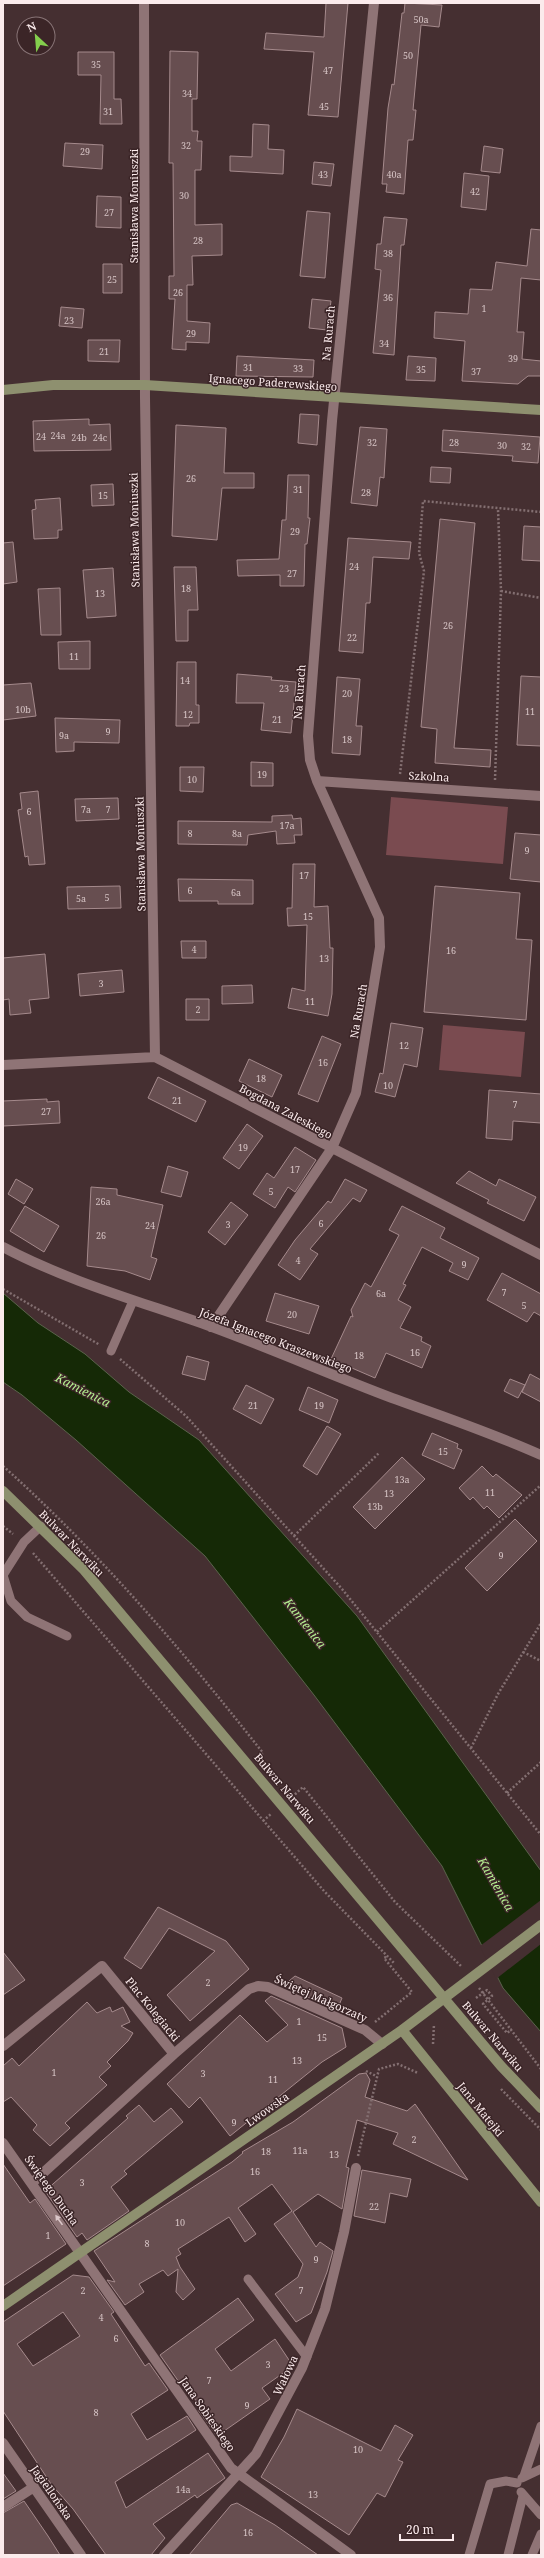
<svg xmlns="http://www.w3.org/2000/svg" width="544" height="2558" viewBox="0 0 544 2558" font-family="'Noto Serif',serif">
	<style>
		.green { fill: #7a4b50 }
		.water { fill: #152906; stroke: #5a634b }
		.pier { fill: #452f31 }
		.building { fill: #674e50; stroke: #a58a8c; fill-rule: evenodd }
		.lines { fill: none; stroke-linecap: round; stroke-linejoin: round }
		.path { stroke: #836f71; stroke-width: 2.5; stroke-dasharray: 2 2; stroke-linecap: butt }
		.lane { stroke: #8f7476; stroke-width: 9 }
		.street { stroke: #8f7476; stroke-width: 10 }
		.secondary { stroke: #8e906f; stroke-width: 10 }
		.oneway { fill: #dbc7c9 }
		.labels { text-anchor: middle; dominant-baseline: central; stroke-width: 3; stroke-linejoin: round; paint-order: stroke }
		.number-label { font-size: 9px; fill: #d6c4c5 }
		.street-label { font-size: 11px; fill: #fbebec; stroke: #3b2527 }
		.water-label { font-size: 12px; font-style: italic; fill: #b5ef91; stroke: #3b2527 }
	</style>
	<rect width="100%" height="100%" fill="#452f31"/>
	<path class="green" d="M391,797l117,10 -5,57 -117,-9z
		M443,1025l82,7 -4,45 -82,-7z"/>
	<path class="water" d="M3,1293l35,30 47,31 44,38 70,48 158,176 184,255v161l-38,-44 -61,-122 -128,-171 -109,-139 -129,-116 -54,-45 -19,-13z"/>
	<path class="pier" d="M541,1900v44l-45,35 -16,-33z"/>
	<path class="building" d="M326,3h22l-10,114 -30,-2 6,-63 -50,-3 2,-16 58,4z
		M405,3l37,2 -3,22 -18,-2 -8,85h3l-3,30h-5l-4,54 -18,-2 1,-8h-5l6,-76 4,-24 2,1 8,-72h2z
		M170,51l28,1 -1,47h-5v32h6l-1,10h5l-1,29h-6v55l27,-1v31l-30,1 1,29h-6v36l23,2 -1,20 -23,-1v8l-14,-1 3,-50h-6v-23h5l-1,-113h-4z
		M78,52h36v47h7l1,25h-22l1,-49h-23z
		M253,124l16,1 -1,24 16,1 -1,24 -53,-3v-15l22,1z
		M65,143l38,2 -1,24 -39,-3z
		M484,146l19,3 -3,24 -19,-2z
		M314,162l20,2 -3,22 -19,-2z
		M464,173l25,3 -3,34 -25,-3z
		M97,196l24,1v31l-25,-1z
		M307,211l23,2 -5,65 -25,-2z
		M384,217l23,2 -3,26h-3l-7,110 -21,-2 8,-83 -6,-1 2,-25h4z
		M531,229l10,1v50l-20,-2 -4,54h7l-2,27 19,2v15h-13l-10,8 -56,-3 3,-40 -31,-3 1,-26 33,2 2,-25 22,1 4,-28 31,4z
		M103,264h19v29h-19z
		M312,299l19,2 -4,29 -18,-2z
		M61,307l23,2 -2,19 -23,-2z
		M88,340h32l-1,22 -31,-1z
		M237,356l77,4 -1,17 -77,-1z
		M408,356l28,2 -1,23 -29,-1z
		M300,414l19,1 -2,30 -19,-2z
		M89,419v6l21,-1 1,26 -77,1 -1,-30z
		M176,425l50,3 -2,45h30v15h-32l-5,52 -45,-4z
		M360,427l27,2 -3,49 -4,-1 -3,29 -26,-3z
		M443,430l97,7 -2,26 -26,-2 1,-5 -71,-5z
		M431,467l20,1 -1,15 -20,-1z
		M288,475h21l-1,43h2l-3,26h-2l-1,42h-24v-11l-42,1 -1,-16 42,-1 3,-39h4z
		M113,484l1,21 -22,1 -1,-21z
		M60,498l2,32h-4v8l-24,1 -2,-29 4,-1 -1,-9z
		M440,519l35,4 -21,225 37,2 -1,17 -55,-4 2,-34 -16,-2z
		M524,526l17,1v34l-19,-1z
		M348,538l63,4 -2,17 -36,-2 -3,46h-4l-3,50 -24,-2z
		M13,542l4,40 -14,2v-41z
		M174,567h22l2,43h-10v31h-12z
		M113,568l3,48 -29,2 -4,-48z
		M60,588l1,47h-20l-3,-46z
		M90,641v28h-31l-1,-27z
		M177,662h19v43h3v18h-9l-1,3h-13z
		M237,674l35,3 -1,3 25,2 -5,51 -30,-3 3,-27h-28z
		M521,676l20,1v69l-24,-1z
		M337,677l23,2 -4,47h6l-2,29 -28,-2z
		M31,683l5,33 -33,4v-35z
		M55,718l65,2 -1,23 -45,-1v9l-18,1z
		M251,762l22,1v23h-22z
		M180,767h24l-1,25 -23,-1z
		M38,791l7,73 -16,1 -1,-9 -3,1 -7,-47 4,-1 -2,-16z
		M118,798l1,21 -43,2 -1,-22z
		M292,815l1,4 8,-1 1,17h-8l1,8 -18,1 -1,-13 -28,4 -1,10 -69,-1v-23l94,1v-6z
		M515,833l26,2v47l-31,-3z
		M293,864h22l-1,43 14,-1 2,42h3l-1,46 -4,22 -40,-8 4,-20 13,3 2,-66 -19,1 -1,-18h5z
		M178,879l75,1v24h-35v-3h-39z
		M120,886l1,22 -53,1 -1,-22z
		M435,886l85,7 -4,46 16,1 -6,80 -102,-8z
		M181,941h25v17h-24z
		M45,954l4,44 -20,2 2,13 -21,2 -1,-16 -6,1v-42z
		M122,970l2,22 -44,4 -2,-22z
		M252,985l1,18 -31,1v-18z
		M186,999h23v21h-23z
		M391,1023l32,5 -6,39 -13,-3 -9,33 -20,-5 5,-19 3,1z
		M322,1036l19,8 -23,58 -20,-8z
		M249,1059l33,16 -10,22 -33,-16z
		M158,1077l48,24 -10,21 -48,-24z
		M489,1090l52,4v29l-28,-2 -1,19 -26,-2z
		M47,1099v3l12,-1 1,22 -57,3v-25z
		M247,1124l16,12 -24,33 -16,-11z
		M295,1147l21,13 -21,32 -7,-5 -13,21 -22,-14 14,-21 7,5z
		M168,1166l20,6 -7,25 -20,-5z
		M469,1171l27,15 3,-7 37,18 -12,24 -37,-18 2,-3 -33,-17z
		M16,1179l17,10 -9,15 -16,-10z
		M345,1179l22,11 -7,12 -7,-4 -43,51 8,5 -18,26 -22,-15 17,-25 33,-39 3,2z
		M91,1187l26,2v6l46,10 -12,52 6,2 -7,21 -25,-9 -38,-5z
		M231,1202l17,13 -23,30 -17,-13z
		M25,1206l34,20 -15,26 -34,-21z
		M402,1206l43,22 -5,10 39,20 -11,22 -19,-9 4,-8 -31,-16 -19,37 3,1 -8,15 13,7 -11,21 22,9 -1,4 10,5 -9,22 -36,-15 -11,25 -44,-19 20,-43 2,1 -2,-7 14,-27 6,4 28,-52 -10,-5z
		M502,1273l39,21v22l-7,-4 -7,10 -40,-22z
		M275,1293l44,13 -10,28 -43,-13z
		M187,1356l22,6 -4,18 -23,-6z
		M530,1374l11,6v22l-19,-10z
		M510,1379l15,6 -7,13 -14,-7z
		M246,1385l28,14 -13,25 -28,-15z
		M308,1387l30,13 -9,23 -30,-13z
		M327,1426l14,8 -24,41 -14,-9z
		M432,1433l26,11 -1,4 5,2 -8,19 -32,-14z
		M402,1457l23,22 -50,50 -22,-22z
		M482,1466l11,11 3,-3 26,21 -23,23 -12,-12 -3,3 -11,-12 -3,3 -11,-12z
		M515,1519l22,22 -50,50 -22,-23z
		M158,1907l68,34 23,28 -59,52 -23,-26 48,-44 -46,-23 -28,41 -17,-11z
		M3,1952l22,28 -22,15z
		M295,1976l47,22 -5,12 -54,-24z
		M271,1996l71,32 4,19 -24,15 -92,74 -30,-39 -11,11 -22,-24 73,-69 27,27 21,-17 -23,-24z
		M87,2002l10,11 13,-6 2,5 11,-5 7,15 -9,4 12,7 -5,8 -21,21 4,4 -12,11 8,8 -42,38 5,5 -20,18 -17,-16 4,-5 -26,-28 -8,5v-36l9,-8 7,8z
		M366,2073l4,7 -5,17 42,14 8,-7 53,76 -75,-36 5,-11 -41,-13 -11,47 3,1 -7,41 -24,-15 -25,18 23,35 4,-5 13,9 -6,21 -16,41 -15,9 -21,-28 23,-17 5,-13 -29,-40 18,-13 -20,-27 -34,24 18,26 -11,8 -16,-25 -51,32 3,5 -5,3 4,10 15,22 -12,11 -7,-8 2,-23 -10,7 -5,-6 -24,14 5,8 -19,13 -18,-25 8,2 -21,-31 138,-89 11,-9 -1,-1 51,-30 66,-48z
		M139,2105l15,17 17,-14 12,14 -59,49 3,3 -16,13 18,24 -42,29 -5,-7 -5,4 -32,-46 83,-73 -2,-2z
		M3,2164l27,39 5,-4 31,45 -63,42z
		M362,2170l49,9 -4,18 -17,-4 -5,30 -31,-7z
		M73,2275l16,2 25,35 -3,2 34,52 4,-3 19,27 -37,24 16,26 40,-24 9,14 -81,52 11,26 82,-55 17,25 -28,20 -2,-3 -42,29 12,14 -14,17h-45l-33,-46 -22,-25 -48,-73v-89zM63,2312l17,24 -47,30 -16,-22z
		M238,2298l16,22 -39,29 16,22 44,-32 18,27 -31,22 8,11 -53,37 -19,-26 3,-2 -19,-28 -3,2 -19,-27z
		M297,2409l84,42 14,-26 18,10 -15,25 5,2 -18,35 -8,-4 -28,42 -88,-58 23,-40z
		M3,2473l13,18 -13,8z
		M24,2501l24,35 12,19h-57v-42z
		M237,2503l38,22 43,30h-129l42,-50z"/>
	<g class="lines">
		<path class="path" d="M501,591l40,7
			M400,774l24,-203 -5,-18 4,-52 118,11
			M495,780l6,-189 -3,-82
			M3,1289l97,56
			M120,1359l66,57 156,173 199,246
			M3,1466c97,87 180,185 260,287l-5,4
			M3,1526l10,8
			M294,1536l85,-83
			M33,1553l291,338 70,72
			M377,1632l164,-147
			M523,1652l18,9
			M471,1748l27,-54 43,-71
			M507,1793l34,-31
			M292,1797l11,-10 92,115 67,65
			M263,1821l8,-7
			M479,1988l62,81
			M476,1998l11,-8 5,6 -9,8 24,29 5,-4
			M375,2022l37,-30 -28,-34 4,-2
			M433,2044l1,-20
			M366,2071l10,5
			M501,2089l40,41
			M358,2156l21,-87 19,-5 20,9"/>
		<path class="lane" d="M111,1351l22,-50
			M3,1575l8,26 16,16 40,19
			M3,1575l21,-33 17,-16
			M248,2279l59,78
			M524,2476l17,-50
			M522,2478l19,-9
			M521,2492l20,23
			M469,2555l21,-71 16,-3 11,2
			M508,2555l15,-59
			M532,2555l9,-21"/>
		<path class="street" d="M144,3l1,395 10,659
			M317,781l224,15
			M3,1065l152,-8 386,198
			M3,1247c66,35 139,55 209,80 60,22 119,48 180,71 50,18 100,35 149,57
			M211,1327l121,-179 24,-55 24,-146 -1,-29 -62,-137 -7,-21 -2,-24 24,-315 42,-418
			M3,2046l99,-80 72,88 -142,129
			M174,2054l75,-65 9,-3 10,1 97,43 17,14
			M3,2143l228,325 120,87
			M3,2443l78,112
			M3,2507l31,-20
			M164,2555l92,-101 46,-86 23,-59 19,-77 12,-64"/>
		<path class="secondary" d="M3,390l50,-5h92l396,25
			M3,1491l81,79 417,496 40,42
			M402,2030l139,172
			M3,2306l399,-276 139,-105"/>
	</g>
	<defs><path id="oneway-solid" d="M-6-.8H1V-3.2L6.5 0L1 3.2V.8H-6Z"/></defs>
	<use class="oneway" href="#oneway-solid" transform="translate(59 2220) rotate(-125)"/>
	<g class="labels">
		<g class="number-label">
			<text x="421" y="19">50a</text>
			<text x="408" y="55">50</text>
			<text x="96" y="64">35</text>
			<text x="328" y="70">47</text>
			<text x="187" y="93">34</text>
			<text x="324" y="106">45</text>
			<text x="108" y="111">31</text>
			<text x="186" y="145">32</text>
			<text x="85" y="151">29</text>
			<text x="323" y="174">43</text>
			<text x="394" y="174">40a</text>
			<text x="475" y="191">42</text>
			<text x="184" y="195">30</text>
			<text x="109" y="212">27</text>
			<text x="198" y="240">28</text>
			<text x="388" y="253">38</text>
			<text x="112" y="279">25</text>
			<text x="178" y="292">26</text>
			<text x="388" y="297">36</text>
			<text x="484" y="308">1</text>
			<text x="69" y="320">23</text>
			<text x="191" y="333">29</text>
			<text x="384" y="343">34</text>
			<text x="104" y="351">21</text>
			<text x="513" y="358">39</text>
			<text x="248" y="367">31</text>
			<text x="298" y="368">33</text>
			<text x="421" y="369">35</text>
			<text x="476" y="371">37</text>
			<text x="58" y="435">24a</text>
			<text x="41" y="436">24</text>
			<text x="79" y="437">24b</text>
			<text x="100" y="437">24c</text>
			<text x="372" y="442">32</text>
			<text x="454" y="442">28</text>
			<text x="502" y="445">30</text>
			<text x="526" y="446">32</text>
			<text x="191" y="478">26</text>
			<text x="298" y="489">31</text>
			<text x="366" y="492">28</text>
			<text x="103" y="495">15</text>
			<text x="295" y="531">29</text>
			<text x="354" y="566">24</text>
			<text x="292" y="573">27</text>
			<text x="186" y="588">18</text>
			<text x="100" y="593">13</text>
			<text x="448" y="625">26</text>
			<text x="352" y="637">22</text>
			<text x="74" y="656">11</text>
			<text x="185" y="680">14</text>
			<text x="284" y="688">23</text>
			<text x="347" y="693">20</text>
			<text x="23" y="709">10b</text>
			<text x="530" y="711">11</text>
			<text x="188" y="714">12</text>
			<text x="277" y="719">21</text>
			<text x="108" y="731">9</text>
			<text x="64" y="735">9a</text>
			<text x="347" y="739">18</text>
			<text x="262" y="774">19</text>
			<text x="192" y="779">10</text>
			<text x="86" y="809">7a</text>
			<text x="108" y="809">7</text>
			<text x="29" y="811">6</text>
			<text x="287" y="825">17a</text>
			<text x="190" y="833">8</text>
			<text x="237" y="833">8a</text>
			<text x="527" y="850">9</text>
			<text x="304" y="875">17</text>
			<text x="190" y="890">6</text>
			<text x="236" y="892">6a</text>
			<text x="107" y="897">5</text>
			<text x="81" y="898">5a</text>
			<text x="308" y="916">15</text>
			<text x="194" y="949">4</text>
			<text x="451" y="950">16</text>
			<text x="324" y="958">13</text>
			<text x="101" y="983">3</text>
			<text x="310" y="1001">11</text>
			<text x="198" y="1009">2</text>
			<text x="404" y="1045">12</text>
			<text x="323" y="1062">16</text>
			<text x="261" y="1078">18</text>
			<text x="388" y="1085">10</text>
			<text x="177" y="1100">21</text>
			<text x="515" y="1104">7</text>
			<text x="46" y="1111">27</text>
			<text x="243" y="1147">19</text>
			<text x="295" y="1169">17</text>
			<text x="271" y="1191">5</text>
			<text x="103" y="1201">26a</text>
			<text x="321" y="1223">6</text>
			<text x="228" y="1224">3</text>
			<text x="150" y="1225">24</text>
			<text x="101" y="1235">26</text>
			<text x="298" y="1260">4</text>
			<text x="464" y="1264">9</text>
			<text x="504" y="1292">7</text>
			<text x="381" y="1293">6a</text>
			<text x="524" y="1305">5</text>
			<text x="292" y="1314">20</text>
			<text x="415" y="1352">16</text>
			<text x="359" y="1355">18</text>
			<text x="253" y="1405">21</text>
			<text x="319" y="1405">19</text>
			<text x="443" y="1451">15</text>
			<text x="402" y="1479">13a</text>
			<text x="490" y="1492">11</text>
			<text x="389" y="1493">13</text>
			<text x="375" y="1506">13b</text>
			<text x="501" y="1555">9</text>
			<text x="208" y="1982">2</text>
			<text x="299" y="2021">1</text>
			<text x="322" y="2037">15</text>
			<text x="297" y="2060">13</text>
			<text x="54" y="2072">1</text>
			<text x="203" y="2073">3</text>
			<text x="273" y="2079">11</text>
			<text x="234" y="2122">9</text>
			<text x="414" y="2139">2</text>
			<text x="300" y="2150">11a</text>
			<text x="266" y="2151">18</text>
			<text x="334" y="2154">13</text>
			<text x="255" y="2171">16</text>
			<text x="82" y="2182">3</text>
			<text x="374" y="2206">22</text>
			<text x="180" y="2222">10</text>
			<text x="48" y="2235">1</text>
			<text x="147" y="2243">8</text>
			<text x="316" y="2259">9</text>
			<text x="83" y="2290">2</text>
			<text x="301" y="2290">7</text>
			<text x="101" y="2317">4</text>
			<text x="116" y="2338">6</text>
			<text x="268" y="2364">3</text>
			<text x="209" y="2380">7</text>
			<text x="247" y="2405">9</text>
			<text x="96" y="2412">8</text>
			<text x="358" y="2449">10</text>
			<text x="183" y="2489">14a</text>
			<text x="313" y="2494">13</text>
			<text x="248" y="2532">16</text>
		</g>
		<g class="street-label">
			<text transform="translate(133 206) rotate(-90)">Stanisława Moniuszki</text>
			<text transform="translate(328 333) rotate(-85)">Na Rurach</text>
			<text transform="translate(273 382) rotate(4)">Ignacego Paderewskiego</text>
			<text transform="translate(134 530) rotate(-91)">Stanisława Moniuszki</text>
			<text transform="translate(299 692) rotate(-86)">Na Rurach</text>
			<text transform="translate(429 776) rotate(3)">Szkolna</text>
			<text transform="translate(140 854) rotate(-91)">Stanisława Moniuszki</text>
			<text transform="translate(358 1011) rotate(-80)">Na Rurach</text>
			<text transform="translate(286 1111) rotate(28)">Bogdana Zaleskiego</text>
			<text transform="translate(276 1340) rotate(21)">Józefa Ignacego Kraszewskiego</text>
			<text transform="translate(72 1543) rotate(46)">Bulwar Narwiku</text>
			<text transform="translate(285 1788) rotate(50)">Bulwar Narwiku</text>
			<text transform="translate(321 1998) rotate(24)">Świętej Małgorzaty</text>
			<text transform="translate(153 2009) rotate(51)">Plac Kolegiacki</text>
			<text transform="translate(493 2036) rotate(50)">Bulwar Narwiku</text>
			<text transform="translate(267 2109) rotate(-35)">Lwowska</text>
			<text transform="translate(481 2109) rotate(51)">Jana Matejki</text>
			<text transform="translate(52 2190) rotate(54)">Świętego Ducha</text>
			<text transform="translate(285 2375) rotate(-65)">Wałowa</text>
			<text transform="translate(208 2414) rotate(55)">Jana Sobieskiego</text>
			<text transform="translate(52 2492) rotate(55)">Jagiellońska</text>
		</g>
		<g class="water-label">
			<text transform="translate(83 1390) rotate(27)">Kamienica</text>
			<text transform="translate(305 1623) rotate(52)">Kamienica</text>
			<text transform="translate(496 1884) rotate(60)">Kamienica</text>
		</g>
	</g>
	<rect width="544" height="2558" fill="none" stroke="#fbebec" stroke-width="8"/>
	<g transform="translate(36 36) rotate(334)"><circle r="19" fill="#3b2527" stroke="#887476"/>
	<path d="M0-3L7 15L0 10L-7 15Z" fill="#84cf4d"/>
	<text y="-6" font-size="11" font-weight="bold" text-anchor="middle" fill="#fbebec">N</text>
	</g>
	<path d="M400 2534v6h53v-6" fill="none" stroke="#fbebec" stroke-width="2"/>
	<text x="406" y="2534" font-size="12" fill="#fbebec" stroke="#3b2527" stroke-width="3" paint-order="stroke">20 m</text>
</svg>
